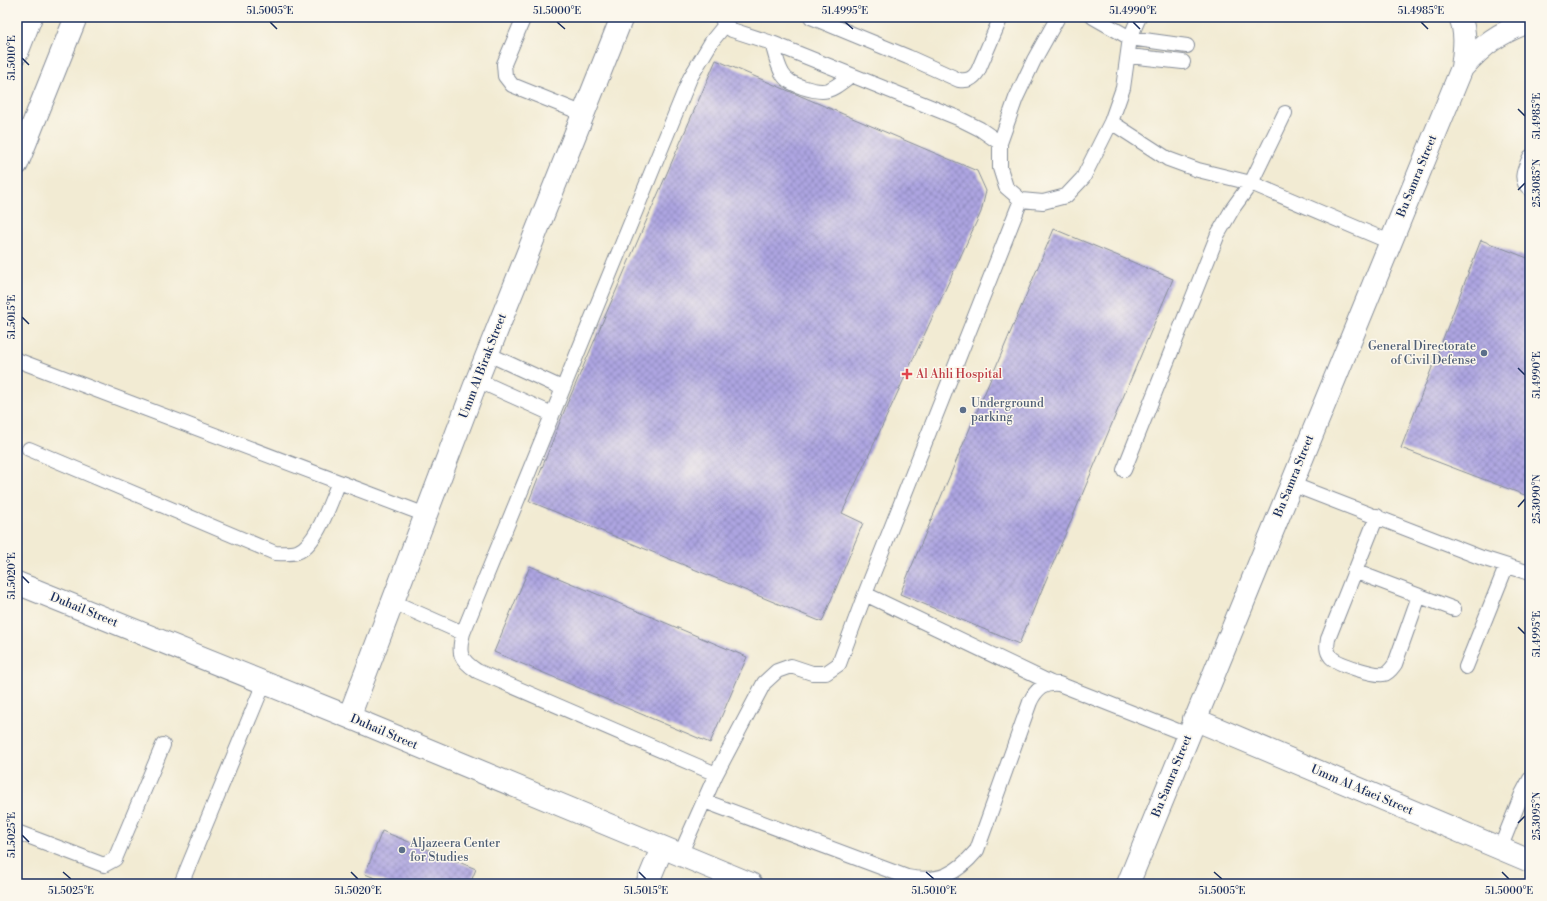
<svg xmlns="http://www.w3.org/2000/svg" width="1547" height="901" viewBox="0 0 1547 901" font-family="'Libre Bodoni',serif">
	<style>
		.building { fill: url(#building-cross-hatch) }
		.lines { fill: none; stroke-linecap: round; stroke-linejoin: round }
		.lane-casing { stroke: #868d98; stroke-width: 16 }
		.street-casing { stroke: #868d98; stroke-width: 24 }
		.lane { stroke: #fff; stroke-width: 14 }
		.street { stroke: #fff; stroke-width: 22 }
		.ticks { fill: none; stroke: #1b2f5e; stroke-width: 1.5 }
		.service-dot { fill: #5c6f8a; stroke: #fbf7ec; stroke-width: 1.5 }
		.health-dot { fill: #e0444e; stroke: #fbf7ec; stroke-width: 1.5 }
		.labels { text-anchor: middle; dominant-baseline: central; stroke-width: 3; stroke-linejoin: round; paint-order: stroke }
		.street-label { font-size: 12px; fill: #1b2f5e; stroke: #fbf7ec }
		.service-label { font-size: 12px; fill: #4e5e75; stroke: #fbf7ec; text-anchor: start }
		.health-label { font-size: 12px; fill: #be3a42; stroke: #fbf7ec; text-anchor: start }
		.neatline { fill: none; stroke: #1b2f5e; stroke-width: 1.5 }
		.ticks-label { font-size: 10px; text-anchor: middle; fill: #1b2f5e }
	</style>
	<defs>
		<pattern id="building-cross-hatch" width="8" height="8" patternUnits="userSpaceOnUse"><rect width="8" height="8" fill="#ada5e1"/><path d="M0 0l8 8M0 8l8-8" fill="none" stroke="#8c87ba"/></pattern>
	</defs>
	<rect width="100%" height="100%" fill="#fbf7ec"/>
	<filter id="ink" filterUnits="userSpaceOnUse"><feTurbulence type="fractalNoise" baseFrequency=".025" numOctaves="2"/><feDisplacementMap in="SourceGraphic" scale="8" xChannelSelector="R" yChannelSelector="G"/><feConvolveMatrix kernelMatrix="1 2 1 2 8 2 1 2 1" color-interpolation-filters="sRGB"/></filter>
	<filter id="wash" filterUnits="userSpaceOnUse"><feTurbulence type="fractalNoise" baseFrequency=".012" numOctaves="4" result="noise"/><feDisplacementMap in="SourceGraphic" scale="16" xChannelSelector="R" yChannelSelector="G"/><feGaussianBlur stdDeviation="0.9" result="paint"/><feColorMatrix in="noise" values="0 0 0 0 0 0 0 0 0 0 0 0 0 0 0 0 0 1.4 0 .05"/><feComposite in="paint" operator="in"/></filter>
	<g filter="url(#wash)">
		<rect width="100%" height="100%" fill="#f2ebd3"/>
		<g id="blocks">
			<path class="building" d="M716,60l261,111 9,20 -5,21 -139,301 21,10 -41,99 -293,-121 38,-97z
				M1054,229l119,50 -154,365 -119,-50z
				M1481,240l49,19v238l-129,-49z
				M530,566l217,91 -37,86 -216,-91z
				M382,831l94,38 -6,15h-80l-25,-10z"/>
		</g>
	</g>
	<g filter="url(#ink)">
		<use href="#blocks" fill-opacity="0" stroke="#868d98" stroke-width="1"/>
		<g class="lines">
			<defs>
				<path id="lane" d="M524,17l-20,47 1,12 7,9 72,29
					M721,17l4,8 7,5 40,13 186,75 22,11 20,14
					M811,17l97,40 51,23c9,1 14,-1 19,-9l23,-54
					M1058,17l-24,43 -18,38 -16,45v25l6,19 15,13 22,2 23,-6 17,-18 28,-56 12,-34 7,-50 9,-21
					M1093,17l37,21 57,8
					M772,43c3,10 5,21 10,30 4,8 12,11 20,14 25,8 28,4 48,-11
					M1129,56l54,6
					M1285,113l-34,70 139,59
					M1111,122l57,37 30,11 53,13 -18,25 -15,26 -94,236
					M1530,157c-5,12 -12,22 0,32
					M488,354l74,34
					M17,360l409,155
					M477,380l75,34
					M29,449l246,104c8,0 15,1 22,-1 20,-7 34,-52 42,-70
					M1291,484l191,74 48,15
					M1377,516l-49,123c-1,6 -2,12 3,18 6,7 44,19 53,17 5,-1 8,-6 11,-10l24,-68
					M1354,571l100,38
					M865,594l186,89
					M393,602l70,31
					M1466,667l40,-100
					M716,774l-239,-103c-18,-12 -19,-18 -14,-38l227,-555 22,-37 13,-16
					M704,801l203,76c32,6 49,-2 70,-27l53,-148c6,-13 14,-20 29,-18l129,51
					M17,832l87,33 11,-6 48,-114
					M1500,849l22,-55 8,-15
					M680,855l36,-81 48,-91 13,-12 14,-5 21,7h14l13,-9 26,-70 156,-394
					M181,884l83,-201"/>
				<path id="street" d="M17,53l14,-36
					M1462,68c22,-24 35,-34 66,-46
					M17,164l59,-147
					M17,583l332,134 402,167
					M349,717l128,-337 145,-363
					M1194,719l336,142
					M647,884l15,-36
					M1128,884l334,-816c2,-17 5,-34 -2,-51"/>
			</defs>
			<use href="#lane" class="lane-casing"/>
			<use href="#street" class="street-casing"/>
			<use href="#lane" class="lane"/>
			<use href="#street" class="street"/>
		</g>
	</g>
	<path class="ticks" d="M270,22l7,7M557,22l8,7M845,22l8,7M1133,22l7,7M1421,22l7,7M22,58l7,7M1518,109l7,7M1518,190l7,-7M22,317l7,7M1518,368l7,7M1518,507l7,-8M22,576l7,7M1518,627l7,7M1518,823l7,-7M22,835l7,7M63,872l8,7M351,872l7,7M639,872l7,7M926,872l8,7M1214,872l8,7M1502,872l7,7"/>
	<g class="service-dot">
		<circle cx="1484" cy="353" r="4"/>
		<circle cx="963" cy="410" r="4"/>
		<circle cx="402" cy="850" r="4"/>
	</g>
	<path class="health-dot" d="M905 368h4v4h4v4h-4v4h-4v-4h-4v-4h4z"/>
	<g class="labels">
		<g class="street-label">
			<text transform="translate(1417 176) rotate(-68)">Bu Samra Street</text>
			<text transform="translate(483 366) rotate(-69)">Umm Al Birak Street</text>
			<text transform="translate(1294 476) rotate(-68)">Bu Samra Street</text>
			<text transform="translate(84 610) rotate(22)">Duhail Street</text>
			<text transform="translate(384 732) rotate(23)">Duhail Street</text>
			<text transform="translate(1172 776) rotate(-68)">Bu Samra Street</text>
			<text transform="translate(1362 790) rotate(23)">Umm Al Afaei Street</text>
		</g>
		<g class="service-label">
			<text x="1476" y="346" text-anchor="end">General Directorate<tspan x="1476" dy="14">of Civil Defense</tspan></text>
			<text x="971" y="403">Underground<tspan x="971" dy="14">parking</tspan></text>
			<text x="410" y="843">Aljazeera Center<tspan x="410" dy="14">for Studies</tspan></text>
		</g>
		<g class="health-label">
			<text x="916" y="374">Al Ahli Hospital</text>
		</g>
	</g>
	<rect width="1547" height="901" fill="none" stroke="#fbf7ec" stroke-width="44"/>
	<rect x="22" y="22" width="1503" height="857" class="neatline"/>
	<g class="ticks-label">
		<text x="270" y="14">51.5005°E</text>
		<text x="557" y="14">51.5000°E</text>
		<text x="845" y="14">51.4995°E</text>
		<text x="1133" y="14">51.4990°E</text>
		<text x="1421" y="14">51.4985°E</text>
		<text transform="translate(11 58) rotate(-90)" y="4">51.5010°E</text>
		<text transform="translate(1536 116) rotate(-90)" y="4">51.4985°E</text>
		<text transform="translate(1536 183) rotate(-90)" y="4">25.3085°N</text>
		<text transform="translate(11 317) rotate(-90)" y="4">51.5015°E</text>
		<text transform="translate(1536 375) rotate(-90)" y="4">51.4990°E</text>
		<text transform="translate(1536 499) rotate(-90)" y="4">25.3090°N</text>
		<text transform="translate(11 576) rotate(-90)" y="4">51.5020°E</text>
		<text transform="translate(1536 634) rotate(-90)" y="4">51.4995°E</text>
		<text transform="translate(1536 816) rotate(-90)" y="4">25.3095°N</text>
		<text transform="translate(11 835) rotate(-90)" y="4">51.5025°E</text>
		<text x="71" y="894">51.5025°E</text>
		<text x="358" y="894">51.5020°E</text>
		<text x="646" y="894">51.5015°E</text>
		<text x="934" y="894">51.5010°E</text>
		<text x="1222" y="894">51.5005°E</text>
		<text x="1509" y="894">51.5000°E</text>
	</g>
</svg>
